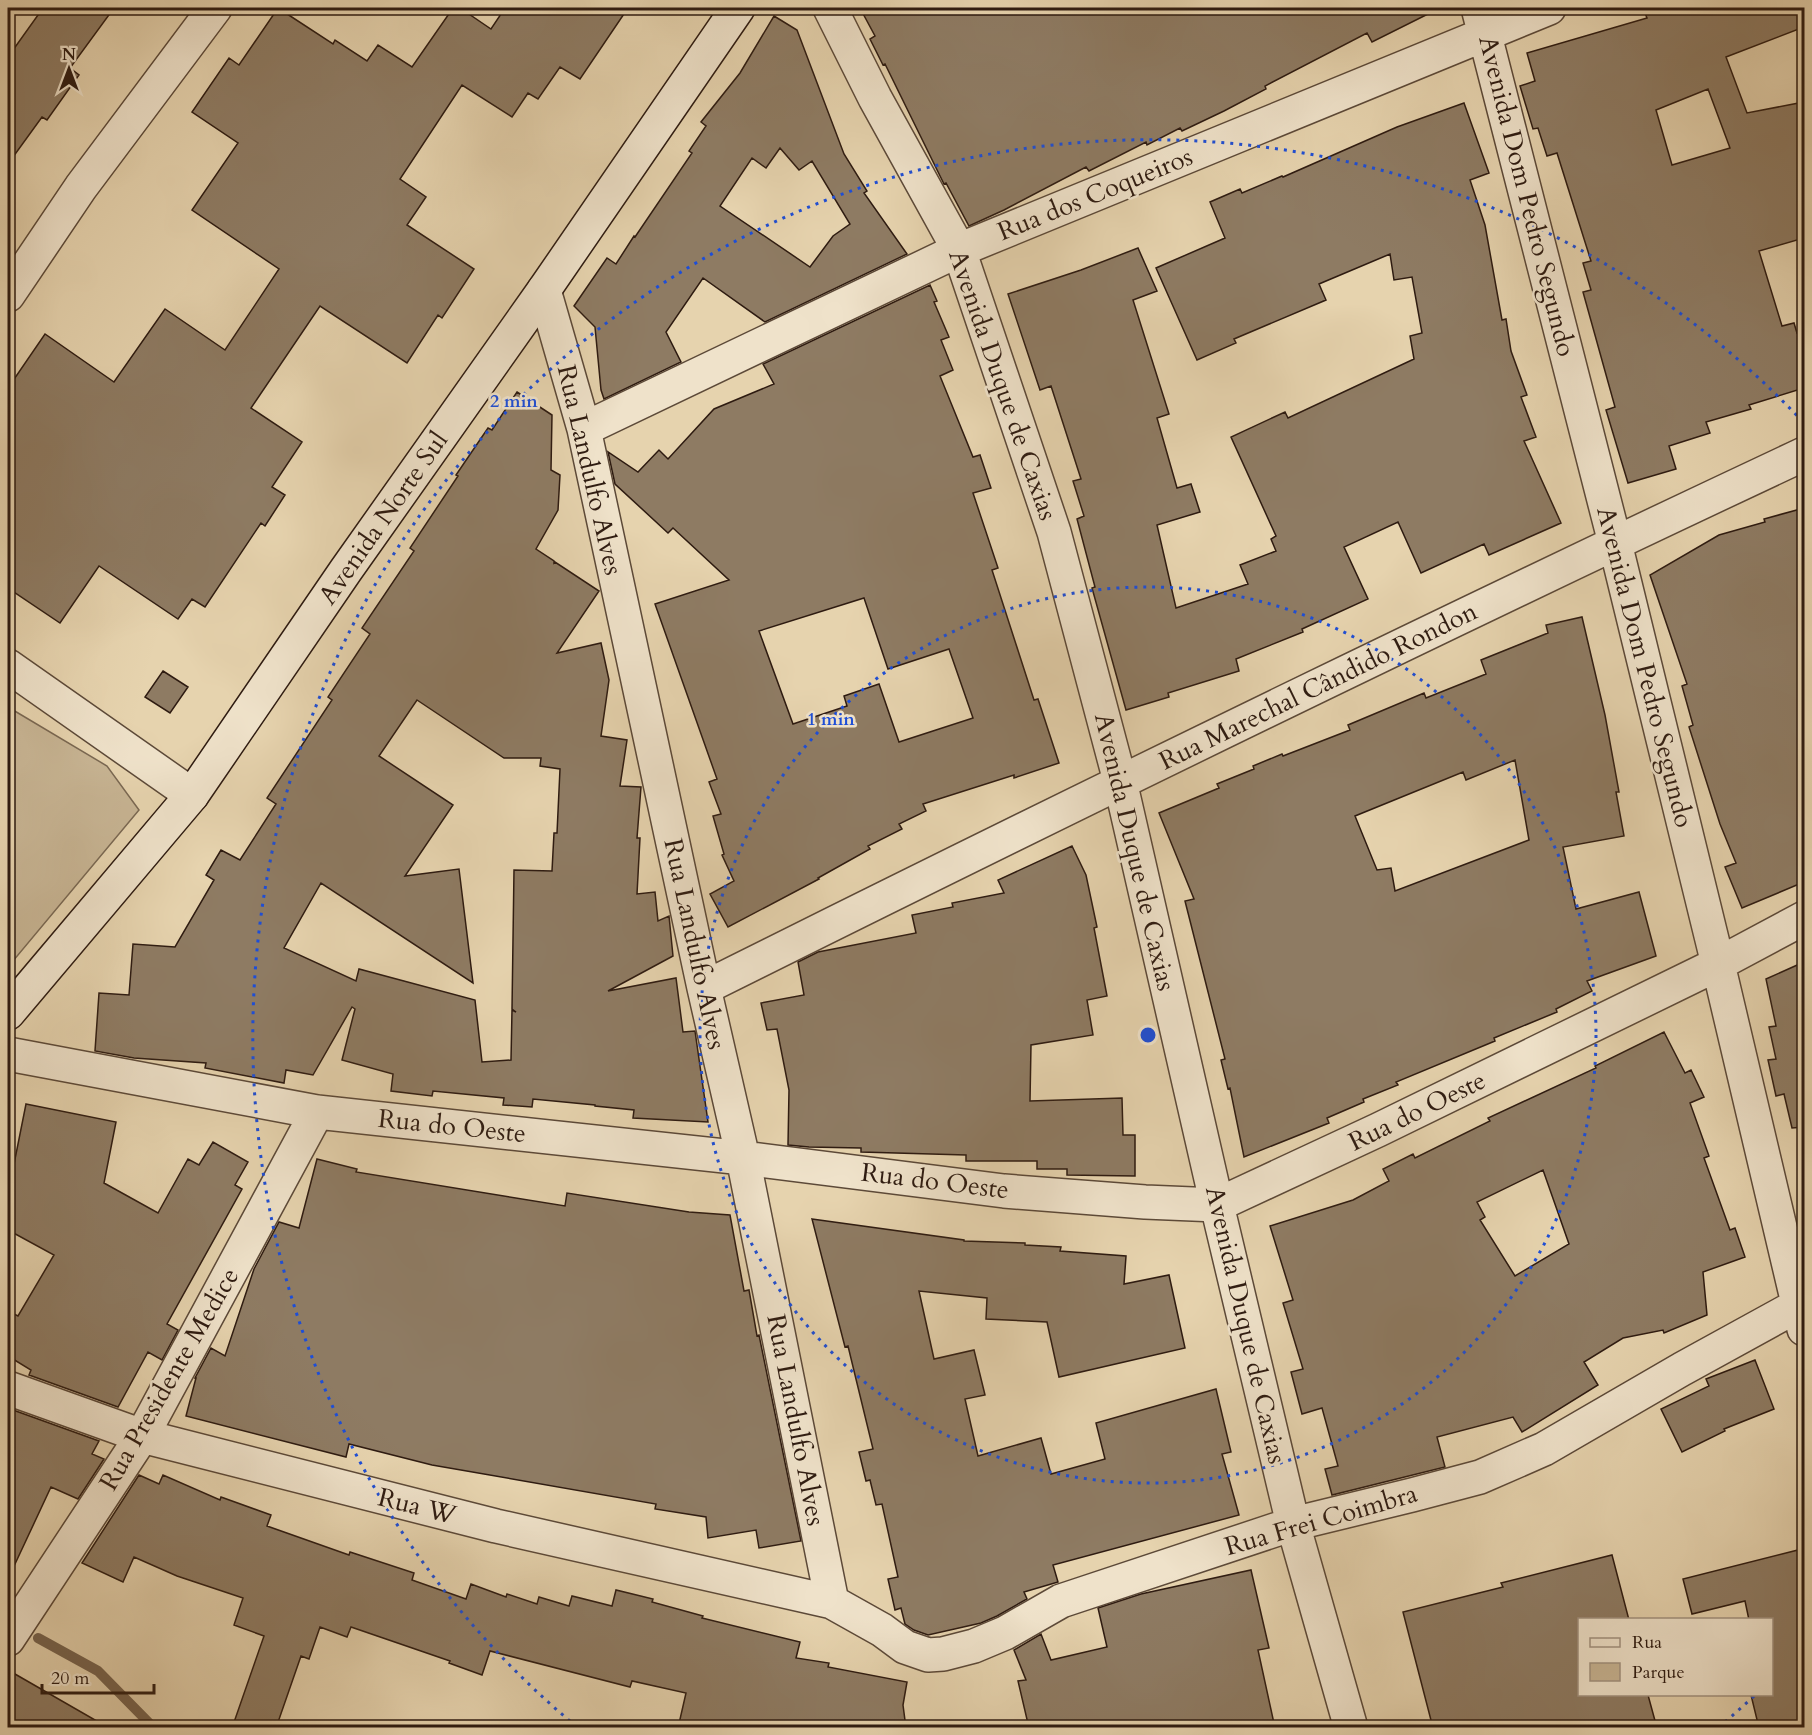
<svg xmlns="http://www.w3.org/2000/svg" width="1812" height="1735" viewBox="0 0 1812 1735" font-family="Cardo,serif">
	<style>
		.green { fill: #c7b493; stroke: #7a6852; stroke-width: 1.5 }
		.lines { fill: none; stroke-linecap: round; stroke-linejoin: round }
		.stream { stroke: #77644f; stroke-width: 10 }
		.building { fill: #8e7b63; stroke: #2e1b11; stroke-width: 1.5; fill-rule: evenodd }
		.street-casing { stroke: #5c4938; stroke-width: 36 }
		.secondary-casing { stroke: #2e1b11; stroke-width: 36 }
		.street { stroke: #efe2ca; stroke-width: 33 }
		.secondary { stroke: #efe2ca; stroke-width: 33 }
		.ring { fill: none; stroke: #1d4ed8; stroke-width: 3; stroke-dasharray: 3 6 }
		.labels { text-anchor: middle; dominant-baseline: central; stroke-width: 5; stroke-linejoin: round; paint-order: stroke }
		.street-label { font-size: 26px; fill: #2e1b11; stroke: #efe2ca }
		.centre { fill: #1d4ed8; stroke: #efe2ca; stroke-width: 3 }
		.ring-label { font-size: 18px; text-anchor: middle; font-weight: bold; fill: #1d4ed8; stroke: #efe2ca; stroke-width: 5; stroke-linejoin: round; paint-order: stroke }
	</style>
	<rect width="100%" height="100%" fill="#e6d3ae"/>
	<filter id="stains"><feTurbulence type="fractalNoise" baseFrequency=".00333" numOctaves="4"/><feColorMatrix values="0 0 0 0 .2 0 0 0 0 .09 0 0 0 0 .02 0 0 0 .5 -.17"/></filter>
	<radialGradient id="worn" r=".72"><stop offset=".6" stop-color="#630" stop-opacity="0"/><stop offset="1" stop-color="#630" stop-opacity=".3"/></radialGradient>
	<path class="green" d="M8,707l99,59 32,44 -131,157z"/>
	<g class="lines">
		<path class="stream" d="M38,1638l60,33 56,57"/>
	</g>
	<path class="building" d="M43,8h71l-44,60 9,7 -32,45 -5,-3 -34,47v-107z
		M278,8l55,36 2,-4 32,21 11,-16 34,22 41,-59h7l31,21 14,-21h123l-48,71 -20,-12 -22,32 -10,-6 -16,24 -50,-32 -62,94 26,18 -19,28 67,44 -32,49 -4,-3 -31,48 -87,-57 -69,102 51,34 -30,45 13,8 -20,31 -4,-3 -56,84 -13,-8 -14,20 -79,-53 -39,57 -52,-35v-200l37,-54 69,48 51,-73 60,41 54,-81 -87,-59 46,-67 -46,-31 37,-54 10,7z
		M860,8h580l-68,34 -5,-9 -102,53 1,3 -42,22 -42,20 -2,-3 -33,17 -1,-3 -57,29 -3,-4 -82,43 -35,16 -23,-43 -2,1 -59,-120 -2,1 -13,-26 5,-3z
		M1643,8h161v19l-78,30 21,56 57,-11v136l-45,13 23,75 12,-3 3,10 7,-2v57l-55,17 2,4 -45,13 4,11 -41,13 7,23 -48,14 -22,-73 9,-3 -32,-115 8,-2 -8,-27 8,-2 -34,-108 -10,3 -9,-28 -5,1 -13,-43 15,-5 -8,-28 120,-35zM1708,89l22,59 -58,17 -16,-55z
		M774,16l23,14 47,124 23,37 -3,2 43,61 -142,68 -62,-44 -37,54 15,30 -77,37 -3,-9 -6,-63 -21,-21 33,-48 9,6 18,-28 1,1 57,-84 -3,-2 17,-25 -5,-4 39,-49zM780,148l19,22 13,-9 38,63 -17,12 -23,31 -90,-61 32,-48 14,10z
		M1464,103l25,70 -19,7 15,45 17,95 4,-1 5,32 16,44 -6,2 15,40 -12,4 37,82 -72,32 -5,-11 -63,29 -23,-51 -54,25 24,52 -66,30 1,3 -67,27 3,12 -71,22 1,4 -43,13 -34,-122 3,-1 -18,-68 7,-3 -11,-35 8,-2 -30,-93 -11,4 -32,-96 73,-24 57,-22 19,43 -24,9 36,114 -12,4 20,70 14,-4 9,28 -43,13 19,83 72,-24 -8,-19 36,-14 -5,-12 5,-3 -45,-99 54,-25 3,6 126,-59 -4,-23 12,-3 -10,-56 -18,3 -4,-26 -71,30 7,16 -92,39 2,4 -39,17 -41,-92 69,-30 -15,-36 30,-13 2,4 40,-17 1,1 114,-50z
		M930,285l7,16 -3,1 15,35 -8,3 12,30 -13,6 33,81 7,-2 11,33 -18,5 25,75 -6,2 42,130 4,-1 21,64 -45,15v-3l-91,29 3,7 -27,13 3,5 -34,17 2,3 -52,29 1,1 -91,48 -18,-33 24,-13 -12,-26 2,-1 -11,-38 8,-2 -12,-32 8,-3 -62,-175 74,-24 -56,-52 -5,5 -53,-49 -7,-32 30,20 21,-22 9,9 46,-50 60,-25 -11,-20zM864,598l24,71 61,-20 24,69 -74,24 -20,-58 -35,12 3,10 -54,18 -34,-93z
		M517,392l35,23 -1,55 9,5 -2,35 -22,39 18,12v2l1,-1 44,29 -42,62 44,-10 8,37 -8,56 26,4 -7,46 21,1 -4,51h3l-3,56 18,-2 3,29 11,-5 4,40 -65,35 68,-13 7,54 12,-1 13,91 -75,-4 1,-8 -39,-4v-1l-62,-6 -1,8 -29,-2 1,-7 -71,-7 -1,5 -41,-5 2,-17 -51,-14 13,-51 -3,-2 -39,68 -27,-5 -2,13 -79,-15 1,-5 -72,-5 -39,-7 4,-58 30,2 4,-51 42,3 39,-67 -8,-5 15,-25 19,10 36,-56 -9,-6 65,-98 -4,-3 42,-63 -8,-6 52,-77 -4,-3 48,-72 -2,-1 32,-47 4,2zM417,700l87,58h37l-1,8 20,3 -3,64h-3l-2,38 -38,-1 -2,139 4,3 -4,-2 -1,50 -29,2 -7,-62 -116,-31 -3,12 -72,-33 37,-65 152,100 -14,-114 -54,7 48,-71 -74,-49z
		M1804,508v374l-62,26 -17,-41 11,-4 -16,-39 -31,-97 4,-2 -11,-39 5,-2 -37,-109 69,-40 46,-13 -1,-3z
		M1582,617l23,98 14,77h-3l8,44 -61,11 13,62 63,-17 17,64 -69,25 5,10 -36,18 1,3 -63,26 1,3 -99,41 2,3 -35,14 1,3 -37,16 2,5 -85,34 -14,-69 -2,1 -7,-29 4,-1 -40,-158 9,-2 -35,-86 60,-25 -2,-4 37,-15 -1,-3 29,-12 1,2 67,-26 -2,-5 76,-32 2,5 60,-24 -5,-14 67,-27 -2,-8zM1515,760l14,80 -134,51 -4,-23 -14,2 -22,-54 108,-44 3,8z
		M163,671l25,16 -18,26 -25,-16z
		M1072,846l14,29 11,52 -3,1 13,68 -20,4 6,35 -62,10 -1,56 92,-3 1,37h12v41l-68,-1v-6h-30v-8h-71v-6l-105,-3v-4l-52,-1 -21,-2 1,-55 -12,-61 -10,1 -6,-27 43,-8 -6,-33 20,-10 98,-19 -4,-18 41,-8 -1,-4 52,-10 -6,-13z
		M1804,962v165l-12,1 -8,-34 -8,2 -8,-36 8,-1 -7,-32 7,-1 -10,-47z
		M1664,1032l21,41 6,-3 13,27 -14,6 19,53 -5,2 26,72 5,-2 10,29 -42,15 4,43 -43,18 -1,-3 -40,8 -39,24 14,23 -76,47 -9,-15 -76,20 8,30 -113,28 -7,-26 13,-3 -16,-58 -20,6 -11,-42 12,-3 -20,-66 10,-3 -23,-74 83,-26 36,-19 -6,-12 30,-15 2,4 75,-37 -2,-3 108,-50 -1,-2zM1543,1170l26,74 -54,32 -35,-56 5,-3 -8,-15z
		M26,1104l90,18 -12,61 54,30 30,-54 11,6 14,-23 35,20 -13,23 7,4 -75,135 11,6 -16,30 -14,-8 -30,55 -89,-32 2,-5 -23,-14v-45l10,5 36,-61 -46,-25v-36z
		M317,1159l40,10 -1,3 209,34 2,-13 122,19 41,3 14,76 5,-1 8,46 2,-1 42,206 -42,7 -3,-18 -48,8 -2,-21 -51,-8 1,-5 -224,-39 -83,-21 -3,13 -160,-41 10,-38h-1l16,-30 14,8 29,-87 25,-47 20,6z
		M812,1219l152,21v1l61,2v2l36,2 -1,4 66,5 -2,28 45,-9 16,73 -126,29 -12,-55 -61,-3 1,-21 -68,-7 15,68 40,-9 11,45 -20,4 13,57 63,-18 10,36 54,-15 -9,-36 120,-34 15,63 -9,2 17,61 -186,50 5,17 -34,10 3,7 -30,17 -16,7 -53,12 -14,-5 -9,-6 -4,-16 -6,2 -7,-31 10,-2 -16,-73 -6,1 -6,-25 -4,1 -7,-29 14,-3 -18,-74 -7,-29 -3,1z
		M1755,1360l19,49 -50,20 1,2 -43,21 -21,-43 48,-23 -3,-7z
		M13,1410l86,31 -7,13 12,5 -26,40 -27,-12 -43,92v-159z
		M139,1475l20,9 4,-9 57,25 1,-3 50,18 -4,11 82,29 1,-3 64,21 -2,7 54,19 5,-15 35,13 1,-3 30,10 2,-7 30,9 3,-10 40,10 4,-16 37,9 -1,3 51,14 -1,2 98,24 -4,16 33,5 -1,4 79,15 -4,23 3,23h-228l8,-35 -54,-12 -2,6 -140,-36 -8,24 -33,-12 1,-2 -99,-34 -4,10 -27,-10 -11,32 -8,-3 -25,72h-44l32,-92 -30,-11 9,-27 -66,-22 -43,-19 -11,25 -41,-19z
		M1798,1550l6,26v152h-45l-8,-33h21v-75h-23l-4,-19 -53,13 -9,-35z
		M1612,1555l17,65h-49v75h68l9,33h-224l-30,-116 100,-25 -2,-4z
		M1251,1570l18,78 -11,2 17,78h-246l-11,-47 8,-1 -12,-30 27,-16 10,26 56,-13 -9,-39 43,-14z
		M8,1670l101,58h-91l-10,-7z"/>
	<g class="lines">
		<defs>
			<path id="street" d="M830,8l45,90 84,152 95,282 66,249 97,424 76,319 58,204
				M1478,8l137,535 103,421 86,365
				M544,290l40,139 120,559 39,170 89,444
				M8,295l73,-108 134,-179
				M584,429l375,-179 590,-242
				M8,666l184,129
				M704,988c365,-182 731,-361 1100,-534
				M8,1054l309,58 426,46 261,33 141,11 72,3 161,-75 340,-166 86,-46
				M8,1388l134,48 354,90 336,76 50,28 23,17 23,8 15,-1 31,-8 31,-13 56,-32 232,-77 119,-29 68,-18 64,-28 138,-80 122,-67
				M8,1639l134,-203 175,-324"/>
			<path id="secondary" d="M8,1013l184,-218 154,-225 198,-280 194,-282"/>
		</defs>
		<use href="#street" class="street-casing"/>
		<use href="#secondary" class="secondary-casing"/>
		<use href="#street" class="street"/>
		<use href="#secondary" class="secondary"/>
	</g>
	<g class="ring">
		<circle cx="1148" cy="1035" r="448"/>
		<path d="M1754 1696A897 897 0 0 1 1719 1727M577 1727A897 897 0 1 1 1804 423"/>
	</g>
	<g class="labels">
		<g class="street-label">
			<text transform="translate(1095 194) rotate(-22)">Rua dos Coqueiros</text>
			<text transform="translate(1527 196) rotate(76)">Avenida Dom Pedro Segundo</text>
			<text transform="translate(1003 385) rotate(71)">Avenida Duque de Caxias</text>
			<text transform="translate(590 470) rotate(77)">Rua Landulfo Alves</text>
			<text transform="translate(383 518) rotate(-55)">Avenida Norte Sul</text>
			<text transform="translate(1645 667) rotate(76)">Avenida Dom Pedro Segundo</text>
			<text transform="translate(1318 686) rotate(-26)">Rua Marechal Cândido Rondon</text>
			<text transform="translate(1135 852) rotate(77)">Avenida Duque de Caxias</text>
			<text transform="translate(695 944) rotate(78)">Rua Landulfo Alves</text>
			<text transform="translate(1417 1111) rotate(-26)">Rua do Oeste</text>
			<text transform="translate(452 1126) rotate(6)">Rua do Oeste</text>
			<text transform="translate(935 1181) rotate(7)">Rua do Oeste</text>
			<text transform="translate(1246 1325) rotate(77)">Avenida Duque de Caxias</text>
			<text transform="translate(169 1379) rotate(-60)">Rua Presidente Medice</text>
			<text transform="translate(796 1420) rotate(79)">Rua Landulfo Alves</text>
			<text transform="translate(417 1506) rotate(14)">Rua W</text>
			<text transform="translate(1321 1520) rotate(-16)">Rua Frei Coimbra</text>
		</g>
	</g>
	<circle cx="1148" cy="1035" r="9" class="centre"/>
	<g class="ring-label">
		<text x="514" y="407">2 min</text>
		<text x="831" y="725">1 min</text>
	</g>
	<rect width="1812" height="1735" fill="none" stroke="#e6d3ae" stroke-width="30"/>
	<rect x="9" y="9" width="1794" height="1717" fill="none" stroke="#2e1b11" stroke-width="3"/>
	<rect x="15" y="15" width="1782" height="1705" fill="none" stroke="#2e1b11" stroke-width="1.5"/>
	<rect x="1578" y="1618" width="195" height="78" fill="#efe2ca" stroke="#a29280" stroke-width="1.5"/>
	<rect x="1590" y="1638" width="30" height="9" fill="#efe2ca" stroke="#a29280" stroke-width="1.5"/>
	<text x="1632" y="1648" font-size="18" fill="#2e1b11">Rua</text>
	<rect x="1590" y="1663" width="30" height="18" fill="#c7b493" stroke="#a29280" stroke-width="1.5"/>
	<text x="1632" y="1678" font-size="18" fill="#2e1b11">Parque</text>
	<g transform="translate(69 69)" stroke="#efe2ca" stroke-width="4.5" paint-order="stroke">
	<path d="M0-4.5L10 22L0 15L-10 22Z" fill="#2e1b11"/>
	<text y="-9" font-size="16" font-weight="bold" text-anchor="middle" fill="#2e1b11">N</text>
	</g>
	<path d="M42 1684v9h112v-9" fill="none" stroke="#2e1b11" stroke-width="3"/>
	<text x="51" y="1684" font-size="18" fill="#2e1b11" stroke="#efe2ca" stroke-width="4.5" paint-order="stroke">20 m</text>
	<rect width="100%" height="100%" filter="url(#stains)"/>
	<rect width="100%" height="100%" fill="url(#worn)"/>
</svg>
